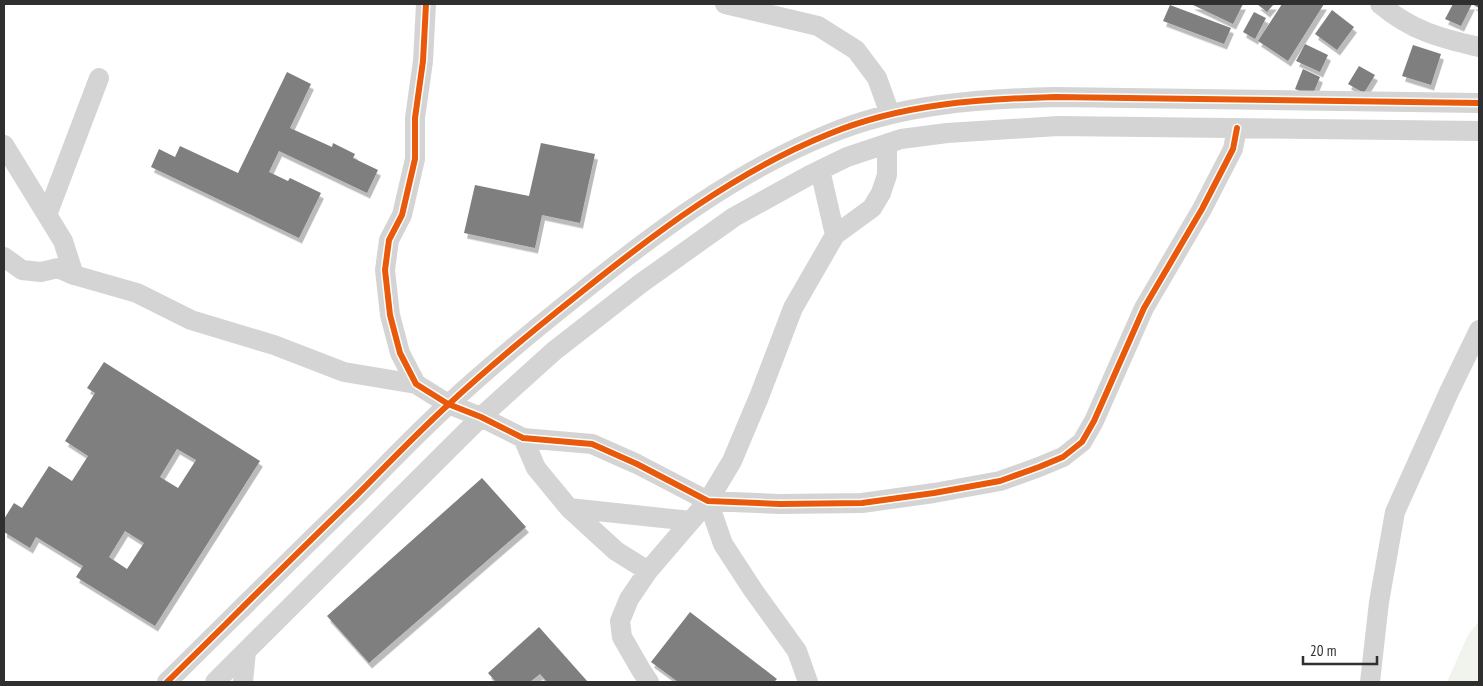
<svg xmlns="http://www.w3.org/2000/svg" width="1483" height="686" viewBox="0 0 1483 686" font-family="'PT Sans Narrow',sans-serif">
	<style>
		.green { fill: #f0f4ed }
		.building { fill: #7f7f7f; fill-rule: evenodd; filter: url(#shadow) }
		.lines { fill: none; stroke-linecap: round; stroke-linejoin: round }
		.street { stroke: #d4d4d4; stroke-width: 20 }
		.cycleway-casing { stroke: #fff; stroke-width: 9 }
		.cycleway { stroke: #e8590c; stroke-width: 6 }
	</style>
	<defs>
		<filter id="shadow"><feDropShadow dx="3" dy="5.5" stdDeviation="0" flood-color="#0004"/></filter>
	</defs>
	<rect width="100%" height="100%" fill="#fff"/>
	<path class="green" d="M1479,621v61h-32l21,-47z"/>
	<path class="building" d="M1191,4h52l-10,20z
		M1257,4h17l-7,8z
		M1282,4h42l-36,57 -30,-20z
		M1453,4h26v4l-7,-4 -11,22 -16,-7z
		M1170,5l61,23 -7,16 -61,-23z
		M1332,10l22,17 -17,23 -22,-16z
		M1254,12l12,6 -11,21 -12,-7z
		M1305,44l23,11 -8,17 -24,-11z
		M1413,45l28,9 -10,31 -29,-9z
		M1359,66l16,9 -11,18 -16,-9z
		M1303,69l17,8 -8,19 -17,-7z
		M287,72l24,12 -21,44 42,19 1,-4 22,11 -2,4 25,12 -11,23 -88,-42 -10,21 19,9 2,-3 31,15 -22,45 -148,-71 8,-18 16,8 5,-11 58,27z
		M541,143l54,11 -15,69 -38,-8 -7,33 -71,-15 11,-48 54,11z
		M104,362l156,99 -105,165 -79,-49 7,-11 -47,-29 -6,11 -26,-16v-13l10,-16 8,5 27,-42 23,15 16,-25 -23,-15 30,-48 -8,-5zM177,449l19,11 -18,28 -18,-11zM125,531l19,12 -17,26 -18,-12z
		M482,478l44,49 -157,136 -42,-47z
		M690,612l87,67 -3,3h-96l-27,-20z
		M539,627l49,55h-41l-7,-8 -10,8h-34l-8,-9z"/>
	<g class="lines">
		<path class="street" d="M426,4l-3,57 -8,57v41l-13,56 -13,25 -4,30 5,45 10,38 16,31 32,20 33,13 42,21 69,6 45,20 71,37 72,3 82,-1 72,-10 66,-12 39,-14 24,-10 19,-15 12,-21 50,-113 58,-99 31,-60 4,-21
			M725,4l93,22 38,24 21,28 13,36
			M1380,4c32,27 60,34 99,43
			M4,145l59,96 11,34 63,18 54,27 83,25 70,27 72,12
			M820,170l15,65
			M47,215l52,-137
			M4,257l18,13 19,2 17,-4 16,7
			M523,438l13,30 33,40 47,43 32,20
			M708,501l15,43 30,46 44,61 11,31
			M569,508l122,13
			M167,682c63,-62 125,-124 188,-185 31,-31 62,-64 94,-93 42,-39 86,-75 130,-110 77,-62 158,-123 250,-160 72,-30 149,-35 226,-37l424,6
			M215,682l266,-265 73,-66 86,-67 94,-67 76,-42 37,-18 54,-18 46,-6 111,-7 421,5
			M243,682l3,-31
			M649,682l-8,-12 -19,-33 -2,-16 9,-22 19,-28 60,-70 24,-40 27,-64 34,-89 42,-73 37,-27 9,-15 6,-18v-31
			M1370,682l9,-80 16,-90 54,-120 30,-62"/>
		<defs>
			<path id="cycleway" d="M426,4l-3,57 -8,57v41l-13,56 -13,25 -4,30 5,45 10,38 16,31 32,20 33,13 42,21 69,6 45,20 71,37 72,3 82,-1 72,-10 66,-12 39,-14 24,-10 19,-15 12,-21 50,-113 58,-99 31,-60 4,-21
				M167,682c63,-62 125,-124 188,-185 31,-31 62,-64 94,-93 42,-39 86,-75 130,-110 77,-62 158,-123 250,-160 72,-30 149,-35 226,-37l424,6"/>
		</defs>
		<use href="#cycleway" class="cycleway-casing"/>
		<use href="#cycleway" class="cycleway"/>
	</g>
	<rect width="1483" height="686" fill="none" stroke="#2f2f2f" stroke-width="10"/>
	<path d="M1303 656v8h74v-8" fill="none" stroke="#2f2f2f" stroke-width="2.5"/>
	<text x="1310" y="656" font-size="15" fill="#2f2f2f" stroke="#ffffff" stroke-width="4" paint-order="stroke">20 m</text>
</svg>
